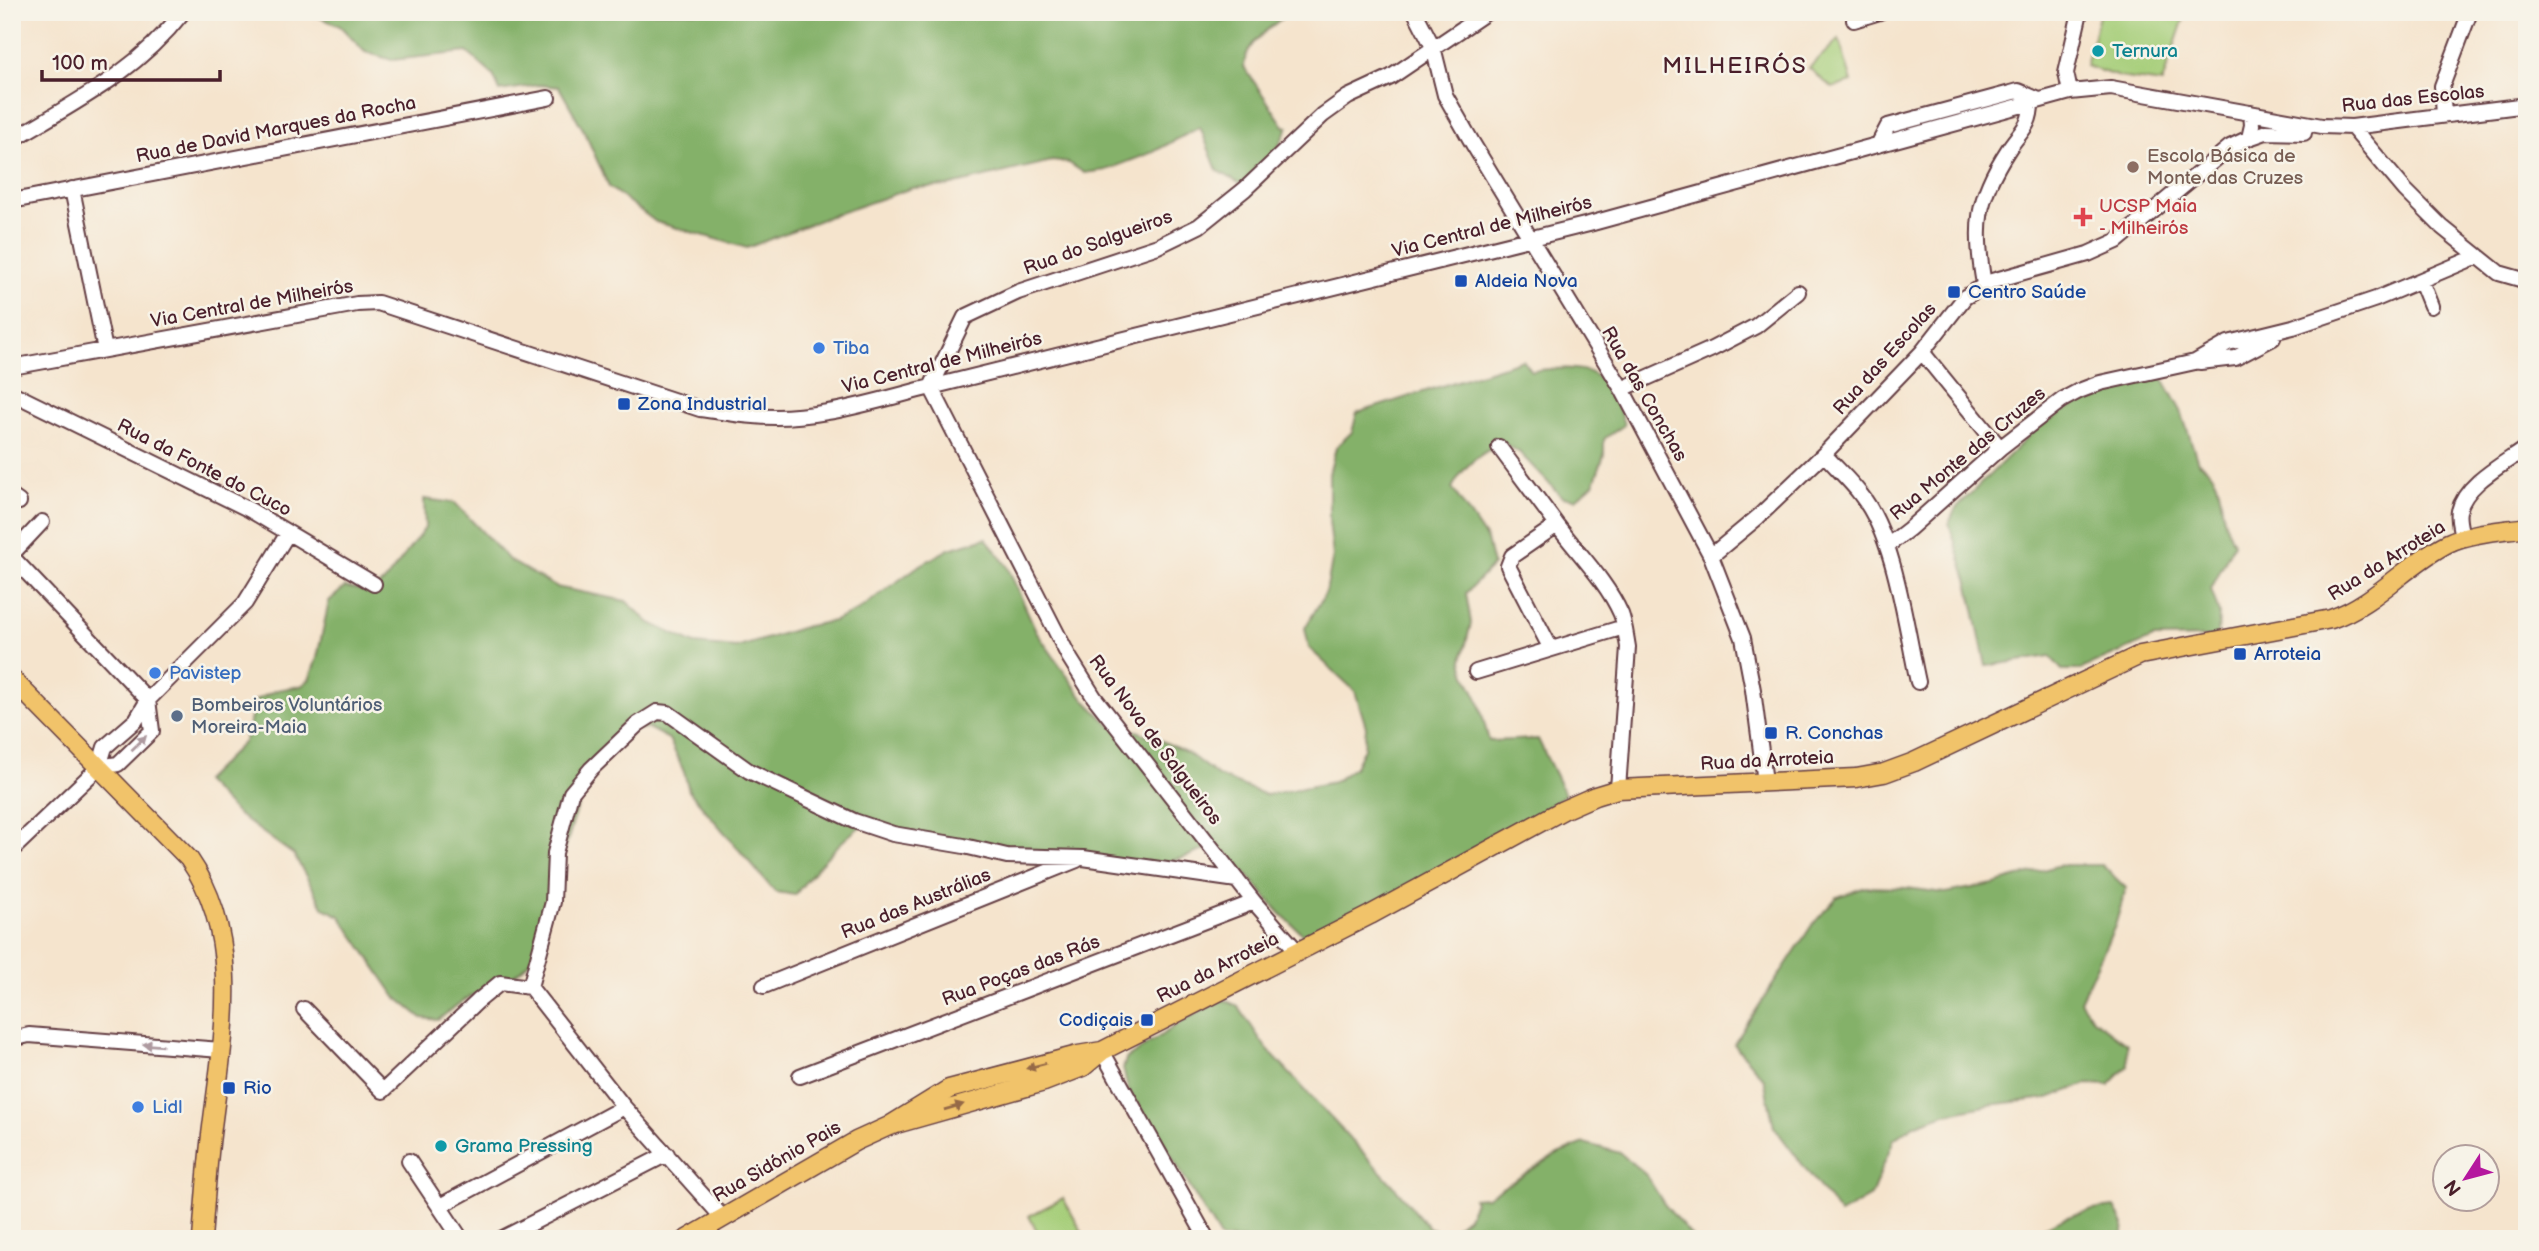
<svg xmlns="http://www.w3.org/2000/svg" width="2539" height="1251" viewBox="0 0 2539 1251" font-family="'Balsamiq Sans',sans-serif">
	<style>
		.green { fill: #a6ce79; stroke: #787652; stroke-width: 2 }
		.forest { fill: #84b169; stroke: #67684a; stroke-width: 2 }
		.lines { fill: none; stroke-linecap: round; stroke-linejoin: round }
		.minor-casing { stroke: #643d43; stroke-width: 18 }
		.major-casing { stroke: #643d43; stroke-width: 21 }
		.minor { stroke: #fff; stroke-width: 14 }
		.major { stroke: #f1c36a; stroke-width: 18 }
		.oneway { fill: #ae9aa0 }
		.oneway2 { fill: #956947 }
		.culture-dot { fill: #0f9aa8; stroke: #f7f3e8; stroke-width: 2.5 }
		.education-dot { fill: #8d6e63; stroke: #f7f3e8; stroke-width: 2.5 }
		.health-dot { fill: #e0444e; stroke: #f7f3e8; stroke-width: 2.5 }
		.transit-dot { fill: #1a4fb4; stroke: #f7f3e8; stroke-width: 2.5 }
		.shop-dot { fill: #3f7fe0; stroke: #f7f3e8; stroke-width: 2.5 }
		.service-dot { fill: #5c6f8a; stroke: #f7f3e8; stroke-width: 2.5 }
		.labels { text-anchor: middle; dominant-baseline: central; stroke-width: 5; stroke-linejoin: round; paint-order: stroke }
		.culture-label { font-size: 19px; fill: #0d838f; stroke: #f7f3e8; text-anchor: start }
		.street-label { font-size: 19px; fill: #4a1f2b; stroke: #f7f3e8 }
		.education-label { font-size: 19px; fill: #785e54; stroke: #f7f3e8; text-anchor: start }
		.health-label { font-size: 19px; fill: #be3a42; stroke: #f7f3e8; text-anchor: start }
		.transit-label { font-size: 19px; fill: #164399; stroke: #f7f3e8; text-anchor: start }
		.shop-label { font-size: 19px; fill: #366cbe; stroke: #f7f3e8; text-anchor: start }
		.service-label { font-size: 19px; fill: #4e5e75; stroke: #f7f3e8; text-anchor: start }
		.quarter-label { font-size: 23px; letter-spacing: 2px; fill: #4a1f2b; stroke: #f7f3e8 }
	</style>
	<rect width="100%" height="100%" fill="#f7f3e8"/>
	<filter id="ink" filterUnits="userSpaceOnUse"><feTurbulence type="fractalNoise" baseFrequency=".0143" numOctaves="2"/><feDisplacementMap in="SourceGraphic" scale="14" xChannelSelector="R" yChannelSelector="G"/><feConvolveMatrix kernelMatrix="1 2 1 2 8 2 1 2 1" color-interpolation-filters="sRGB"/></filter>
	<filter id="wash" filterUnits="userSpaceOnUse"><feTurbulence type="fractalNoise" baseFrequency=".00686" numOctaves="4" result="noise"/><feDisplacementMap in="SourceGraphic" scale="28" xChannelSelector="R" yChannelSelector="G"/><feGaussianBlur stdDeviation="1.57" result="paint"/><feColorMatrix in="noise" values="0 0 0 0 0 0 0 0 0 0 0 0 0 0 0 0 0 1.4 0 .05"/><feComposite in="paint" operator="in"/></filter>
	<g filter="url(#wash)">
		<rect width="100%" height="100%" fill="#f5e4cd"/>
		<path class="green" d="M2100,12h86l-24,71 -43,-6 -33,-11z
			M1839,39l13,43 -20,6 -23,-20z
			M1063,1198l23,41h-45l-12,-23z"/>
		<path class="forest" d="M307,12h976v5c-17,15 -38,26 -39,50l40,59 4,1 -27,56 -17,3 -27,-16 -17,-43 -47,25 -47,18 -22,3 -15,-10 -17,-2 -105,25 -35,2 -87,30 -78,30 -91,-26 -47,-35 -25,-56 -25,-44 -20,-2 -39,6 -7,-16 -26,-23 -75,8 -27,-8 -25,-26z
			M1523,360l8,11c56,-6 77,-5 93,54l-20,14v16l-10,28 -18,16 -14,-2 -43,-45 -17,-9c-23,11 -38,22 -50,45l35,52 6,25 -27,28 5,30 -9,37 3,13 13,26 11,42 49,-2 27,56 -62,42 -193,104 -30,-28 -52,-60 -19,-5 -26,10 -30,7 -113,-9 -175,-33c-28,20 -49,45 -70,72l-20,-3 -86,-101 -5,-19 -15,-33 -21,-11 -13,1 -39,38 -14,25 -50,167c-20,22 -37,25 -62,38 -11,5 -21,15 -32,23l-16,-2 -26,-21 -56,-81 -16,-8 -30,-53 -57,-41 -33,-33 40,-39 12,-42 21,-10 24,-4 8,-6 8,-22 12,-57 16,-14 24,5 16,-11 40,-53 -1,-29 31,4 54,57 47,27 70,14 24,22 45,21 41,4 71,-22 27,-5 23,-10 60,-44 32,-18 37,-11 21,28 30,67 46,65 28,28 26,5 23,9 28,13 30,23 48,19 68,-13 21,-15 9,-19 2,-21 -11,-36 -46,-43 -4,-20 21,-36 7,-36 -4,-35v-47l7,-27 16,-15 5,-19z
			M2161,375l20,36 17,51c26,14 20,35 27,60 2,7 6,14 9,21l-23,46 8,24 -1,24 -65,1 -74,32h-17l-12,-14 -64,10 -17,-80 -20,-63 7,-15 81,-80 71,-44z
			M2060,865h42l24,23 -11,38 -35,75 12,17 35,26 1,22 -19,19 -22,-1 -39,14 -59,7 -44,9 -31,11 -20,14 -23,57 -31,18 -66,-87 -10,-48 -30,-35 78,-119 25,-28 28,-10 42,1 38,5 49,-9z
			M1222,999l16,7 28,42 127,137 35,42 19,7 21,-17 7,-15 -2,-4 14,-1 71,-43 26,-11 36,10 26,22 18,29 30,35h-473l-67,-112 -25,-35 -6,-23 3,-10 55,-37z
			M2115,1207l9,18 -2,14h-95c25,-20 56,-29 88,-32z"/>
	</g>
	<g filter="url(#ink)">
		<g class="lines">
			<defs>
				<path id="minor" d="M934,12h7
					M1415,12l18,35 12,48 28,49 149,245 89,167 32,82 10,52 12,92
					M1854,20l26,-8
					M2070,92l-4,-19 14,-61
					M2444,115l-2,-29 28,-74
					M2352,127l53,63 37,37 57,46 28,8
					M2249,138l17,-6 38,1v-10
					M12,140c65,-39 123,-67 171,-128
					M1878,145l10,-19 130,-35 21,9
					M72,189l33,161
					M12,201l536,-103
					M2421,281l10,25
					M1984,284c-10,-56 -8,-85 24,-134 12,-19 23,-23 23,-47
					M1922,352l78,96
					M2200,362l35,-4 38,-20
					M12,367l345,-63 21,-1 322,106c18,2 36,6 54,7 59,6 120,-15 177,-29l658,-163 481,-132 41,-4 211,38 30,1 175,-22
					M1622,389l90,-40 44,-23 42,-34
					M12,393l238,117 124,74
					M1499,447l58,78
					M1824,454c12,14 26,26 37,41 34,42 45,133 57,187
					M12,497l7,5
					M2462,538c-1,-9 -5,-18 -3,-27 6,-28 47,-48 68,-64
					M1887,546l22,-17 91,-81 62,-48 17,-9 21,-8 95,-21 33,-19 65,-16 83,-28 102,-43
					M12,554l30,-32
					M1711,556l47,-39 66,-63 98,-102 43,-55 27,-16 96,-27 29,-13 113,-94 19,-9 3,-13 -1,-12
					M12,557l136,143
					M1551,649l-43,-83 4,-10 45,-31c21,28 50,57 64,89 4,11 5,22 7,33l-10,142
					M1476,672l148,-45
					M99,767l19,-3 34,-33 -4,-31
					M12,850l87,-83 6,-20 31,-27 12,-20 97,-97 43,-70
					M1297,951l-43,-49 -160,-205 -25,-40 -138,-270 34,-70 53,-25 140,-46 41,-20 46,-37 78,-74 25,-18 43,-20 96,-65
					M764,986l313,-126
					M530,987l23,-85 2,-49 16,-60 20,-24 47,-45 19,-12 11,1 81,58 105,50 39,13 71,12 43,10 76,2 154,22
					M304,1009l79,82 95,-90 22,-18 30,4 94,120 98,110
					M12,1039l17,-4 192,15
					M1102,1051l105,188
					M800,1076l454,-174
					M409,1161l52,78
					M440,1206l184,-99
					M501,1239l166,-85"/>
				<path id="major" d="M12,679l177,180c55,79 34,179 23,268 -5,37 -7,75 -10,112
					M889,1126l155,-44 39,-15 19,-16 268,-136 193,-105 32,-14 23,-7 238,-11 28,-5 30,-11 226,-107 191,-36c45,-15 75,-55 117,-76 23,-11 54,-12 79,-16
					M687,1239l169,-98 33,-15 60,-37 129,-34 24,-4"/>
			</defs>
			<use href="#minor" class="minor-casing"/>
			<use href="#major" class="major-casing"/>
			<use href="#minor" class="minor"/>
			<use href="#major" class="major"/>
		</g>
		<defs><path id="oneway-solid" d="M-6-.8H1V-3.2L6.5 0L1 3.2V.8H-6Z" transform="scale(1.75)"/></defs>
		<g class="oneway">
			<use href="#oneway-solid" transform="translate(139 743) rotate(-44)"/>
			<use href="#oneway-solid" transform="translate(153 1045) rotate(-175)"/>
		</g>
		<g class="oneway2">
			<use href="#oneway-solid" transform="translate(1036 1066) rotate(165)"/>
			<use href="#oneway-solid" transform="translate(954 1107) rotate(-16)"/>
		</g>
	</g>
	<g class="culture-dot">
		<circle cx="2098" cy="51" r="7"/>
		<circle cx="441" cy="1146" r="7"/>
	</g>
	<circle class="education-dot" cx="2133" cy="167" r="7"/>
	<path class="health-dot" d="M2079.5 206.5h7v7h7v7h-7v7h-7v-7h-7v-7h7z"/>
	<g class="transit-dot">
		<rect x="1454" y="274" width="14" height="14" rx="3.5"/>
		<rect x="1947" y="285" width="14" height="14" rx="3.5"/>
		<rect x="617" y="397" width="14" height="14" rx="3.5"/>
		<rect x="2233" y="647" width="14" height="14" rx="3.5"/>
		<rect x="1764" y="726" width="14" height="14" rx="3.5"/>
		<rect x="1140" y="1013" width="14" height="14" rx="3.5"/>
		<rect x="222" y="1081" width="14" height="14" rx="3.5"/>
	</g>
	<g class="shop-dot">
		<circle cx="819" cy="348" r="7"/>
		<circle cx="155" cy="673" r="7"/>
		<circle cx="138" cy="1107" r="7"/>
	</g>
	<circle class="service-dot" cx="177" cy="716" r="7"/>
	<g class="labels">
		<g class="culture-label">
			<text x="2112" y="51">Ternura</text>
			<text x="455" y="1146">Grama Pressing</text>
		</g>
		<g class="street-label">
			<text transform="translate(2413 99) rotate(-6)">Rua das Escolas</text>
			<text transform="translate(276 130) rotate(-11)">Rua de David Marques da Rocha</text>
			<text transform="translate(1492 227) rotate(-14)">Via Central de Milheirós</text>
			<text transform="translate(1098 243) rotate(-20)">Rua do Salgueiros</text>
			<text transform="translate(252 304) rotate(-10)">Via Central de Milheirós</text>
			<text transform="translate(1885 359) rotate(-48)">Rua das Escolas</text>
			<text transform="translate(942 363) rotate(-14)">Via Central de Milheirós</text>
			<text transform="translate(1644 394) rotate(60)">Rua das Conchas</text>
			<text transform="translate(1968 454) rotate(-40)">Rua Monte das Cruzes</text>
			<text transform="translate(204 468) rotate(27)">Rua da Fonte do Cuco</text>
			<text transform="translate(2387 561) rotate(-32)">Rua da Arroteia</text>
			<text transform="translate(1155 740) rotate(53)">Rua Nova de Salgueiros</text>
			<text transform="translate(1767 761) rotate(-3)">Rua da Arroteia</text>
			<text transform="translate(916 904) rotate(-22)">Rua das Austrálias</text>
			<text transform="translate(1218 968) rotate(-27)">Rua da Arroteia</text>
			<text transform="translate(1021 971) rotate(-21)">Rua Poças das Rás</text>
			<text transform="translate(777 1162) rotate(-30)">Rua Sidónio Pais</text>
		</g>
		<g class="education-label">
			<text x="2147" y="156">Escola Básica de<tspan x="2147" dy="22">Monte das Cruzes</tspan></text>
		</g>
		<g class="health-label">
			<text x="2099" y="206">UCSP Maia<tspan x="2099" dy="22">- Milheirós</tspan></text>
		</g>
		<g class="transit-label">
			<text x="1475" y="281">Aldeia Nova</text>
			<text x="1968" y="292">Centro Saúde</text>
			<text x="638" y="404">Zona Industrial</text>
			<text x="2254" y="654">Arroteia</text>
			<text x="1785" y="733">R. Conchas</text>
			<text x="1133" y="1020" text-anchor="end">Codiçais</text>
			<text x="243" y="1088">Rio</text>
		</g>
		<g class="shop-label">
			<text x="833" y="348">Tiba</text>
			<text x="169" y="673">Pavistep</text>
			<text x="152" y="1107">Lidl</text>
		</g>
		<g class="service-label">
			<text x="191" y="705">Bombeiros Voluntários<tspan x="191" dy="22">Moreira-Maia</tspan></text>
		</g>
		<g class="quarter-label">
			<text x="1735" y="66">MILHEIRÓS</text>
		</g>
	</g>
	<rect width="2539" height="1251" fill="none" stroke="#f7f3e8" stroke-width="42"/>
	<g transform="translate(2466 1178) rotate(234)"><circle r="33" fill="#f7f3e8" stroke="#b29e9c" stroke-width="2"/>
	<path d="M0-5L12 26L0 18L-12 26Z" fill="#b5179e"/>
	<text y="-10" font-size="19" font-weight="bold" text-anchor="middle" fill="#4a1f2b">N</text>
	</g>
	<path d="M42 70v10h178v-10" fill="none" stroke="#4a1f2b" stroke-width="3.5"/>
	<text x="52" y="70" font-size="21" fill="#4a1f2b" stroke="#f7f3e8" stroke-width="5" paint-order="stroke">100 m</text>
</svg>
